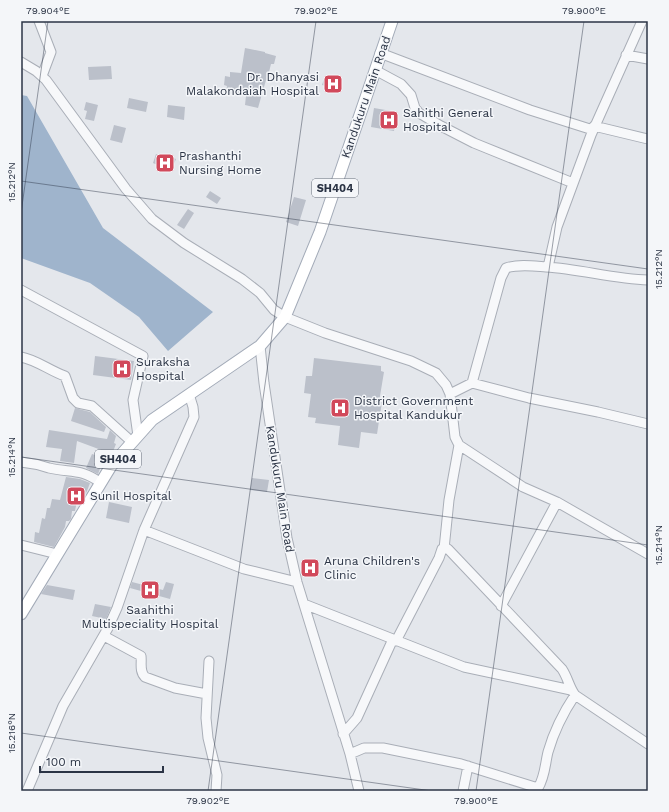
<svg xmlns="http://www.w3.org/2000/svg" width="669" height="812" viewBox="0 0 669 812" font-family="'Work Sans',sans-serif">
	<style>
		.water { fill: #9fb4cc }
		.building { fill: #bbc0ca }
		.lines { fill: none; stroke-linecap: round; stroke-linejoin: round }
		.minor-casing { stroke: #a9aeb7; stroke-width: 11 }
		.major-casing { stroke: #a3abb8; stroke-width: 13 }
		.minor { stroke: #f7f8fa; stroke-width: 9 }
		.major { stroke: #fff; stroke-width: 11 }
		.ticks { fill: none; stroke: #2b3445; stroke-width: 1; stroke-opacity: 0.45 }
		.labels { text-anchor: middle; dominant-baseline: central; stroke-width: 3; stroke-linejoin: round; paint-order: stroke }
		.shield { fill: #f4f6f9; stroke: #676e7b; stroke-width: 1 }
		.shield-label { font-size: 11px; font-weight: bold; fill: #2b3445 }
		.poi-label { font-size: 12px; fill: #2b3445; stroke: #f4f6f9; text-anchor: start }
		.street-label { font-size: 12px; fill: #2b3445; stroke: #f4f6f9 }
		.neatline { fill: none; stroke: #2b3445; stroke-width: 1.5 }
		.ticks-label { font-size: 10px; text-anchor: middle; fill: #2b3445 }
	</style>
	<rect width="100%" height="100%" fill="#e4e7ec"/>
	<path class="water" d="M21,95l6,1 76,132 110,84 -45,39 -29,-34 -49,-34 -69,-25z"/>
	<path class="building" d="M245,48l20,4v1l11,3 -2,8h-3l-4,16h-1l-8,28 -13,-3 1,-9 -20,-3 1,-7 -3,-1 1,-9 5,1v-5l11,1z
		M111,66l1,13 -23,1 -1,-13z
		M325,76l14,5 -2,8 -15,-4z
		M129,98l19,4 -2,10 -19,-4z
		M86,102l12,3 -4,16 -9,-2 2,-8 -3,-1z
		M168,105l17,2 -1,13 -17,-3z
		M374,108l23,4 -3,19 -23,-4z
		M114,125l12,3 -4,15 -12,-3z
		M156,154l7,3 2,-3 11,5 -5,12 -18,-8z
		M210,191l11,7 -4,6 -11,-7z
		M294,197l12,3 -8,26 -12,-4z
		M188,209l6,4 -10,16 -7,-4z
		M95,356l39,5 -3,19 -38,-5z
		M314,358l67,8v5l3,1 -5,30h3l-5,32 -16,-2 -2,16 -21,-3 2,-19 -25,-3 1,-5 -8,-1 3,-23 -7,-1 2,-17h6z
		M75,408l15,4 16,15 -2,5 -33,-11z
		M49,430l58,9 3,-9 6,6 -2,7 2,1 -4,10 -35,-13 -3,22 -14,-2 2,-12 -16,-2z
		M92,454l3,1 -1,8 7,3 -3,8 -12,-6z
		M66,477l14,2 10,4 -3,8 -4,8 -3,-1 -1,4 -2,-1 -2,10h-3l-1,8 -2,2h-3l-1,6 -11,20 -20,-5 1,-10 4,1 3,-15 3,1 2,-11h3l2,-9 8,1z
		M252,478l17,2 -2,12 -17,-2z
		M109,502l23,5 -3,16 -23,-5z
		M302,561l14,2 -2,10 -13,-2z
		M132,582l31,8 3,-8 8,2 -4,15 -40,-11z
		M47,585l28,5 -2,10 -32,-6z
		M95,604l16,3 -5,12 -14,-3z"/>
	<g class="lines">
		<defs>
			<path id="minor" d="M39,21l12,31 -9,24
				M380,53l150,57 63,20
				M626,55l22,4
				M21,62l15,9 10,9 80,109 26,30 32,24 58,36 18,14 14,17 11,7 40,16 86,28 25,12 10,12 4,9 5,43 4,8 64,42 34,15 91,52
				M375,70l26,14 10,11 4,13 4,5 22,13 33,17 99,40
				M594,126l54,13
				M548,267l9,-40 34,-92 51,-114
				M21,290l122,66 -10,44 5,36
				M260,346l4,37 23,155 10,44 53,172 9,37
				M21,357c16,3 29,14 44,19l8,22 5,5 14,3 40,36
				M472,383l29,-105 5,-10c13,-4 27,-2 40,-1 34,2 68,12 102,13
				M450,394l22,-11 57,15 69,14 50,12
				M21,462c10,1 19,3 28,6 22,5 32,0 52,15
				M144,530l100,39 53,13
				M21,545l36,9
				M444,549l5,-49 10,-55
				M304,604l160,63 107,23
				M501,606l56,-104
				M104,636l37,20c1,7 -2,15 4,21l30,11 32,6
				M396,641l43,-83 3,-9h6l114,120c6,9 7,18 13,26l73,49
				M209,661l-3,57 2,20 9,37 -1,16
				M343,734l14,-16 36,-79
				M350,754l14,-6h19l78,16 77,24c7,-11 7,-24 10,-36 6,-21 15,-39 27,-57
				M27,791l36,-85 45,-78 9,-20 27,-78 50,-113 -1,-10 -4,-13
				M463,791l5,-25"/>
			<path id="major" d="M21,614l90,-148 41,-46 108,-74 25,-29 35,-85 72,-211"/>
		</defs>
		<use href="#minor" class="minor-casing"/>
		<use href="#major" class="major-casing"/>
		<use href="#minor" class="minor"/>
		<use href="#major" class="major"/>
	</g>
	<path class="ticks" d="M21,181l627,88M21,213l27,-192M21,457l627,88M21,733l411,58M208,791l108,-770M476,791l108,-770"/>
	<defs>
		<symbol id="hospital-square" viewBox="-11 -11 22 22"><rect x="-9" y="-9" width="18" height="18" rx="4" fill="#d1495b" stroke="#f4f6f9"/><path d="M-5-5h3v3.5h4V-5h3V5h-3V1.5h-4V5h-3Z" fill="#fff"/></symbol>
	</defs>
	<g fill-rule="evenodd">
		<use href="#hospital-square" x="322" y="73" width="22" height="22"/>
		<use href="#hospital-square" x="378" y="109" width="22" height="22"/>
		<use href="#hospital-square" x="154" y="152" width="22" height="22"/>
		<use href="#hospital-square" x="111" y="358" width="22" height="22"/>
		<use href="#hospital-square" x="329" y="397" width="22" height="22"/>
		<use href="#hospital-square" x="65" y="485" width="22" height="22"/>
		<use href="#hospital-square" x="299" y="557" width="22" height="22"/>
		<use href="#hospital-square" x="139" y="579" width="22" height="22"/>
	</g>
	<g class="labels">
		<g class="shield">
			<rect x="312" y="179" width="46" height="18" rx="3"/>
			<rect x="95" y="450" width="46" height="18" rx="3"/>
		</g>
		<g class="shield-label">
			<text x="335" y="188">SH404</text>
			<text x="118" y="459">SH404</text>
		</g>
		<g class="poi-label">
			<text x="319" y="77" text-anchor="end">Dr. Dhanyasi<tspan x="319" dy="14">Malakondaiah Hospital</tspan></text>
			<text x="403" y="113">Sahithi General<tspan x="403" dy="14">Hospital</tspan></text>
			<text x="179" y="156">Prashanthi<tspan x="179" dy="14">Nursing Home</tspan></text>
			<text x="136" y="362">Suraksha<tspan x="136" dy="14">Hospital</tspan></text>
			<text x="354" y="401">District Government<tspan x="354" dy="14">Hospital Kandukur</tspan></text>
			<text x="90" y="496">Sunil Hospital</text>
			<text x="324" y="561">Aruna Children's<tspan x="324" dy="14">Clinic</tspan></text>
			<text x="150" y="610" text-anchor="middle">Saahithi<tspan x="150" dy="14">Multispeciality Hospital</tspan></text>
		</g>
		<g class="street-label">
			<text transform="translate(366 97) rotate(-71)">Kandukuru Main Road</text>
			<text transform="translate(280 489) rotate(81)">Kandukuru Main Road</text>
		</g>
	</g>
	<rect width="669" height="812" fill="none" stroke="#f4f6f9" stroke-width="44"/>
	<path d="M40 766v6h123v-6" fill="none" stroke="#2b3445" stroke-width="2"/>
	<text x="46" y="766" font-size="12" fill="#2b3445" stroke="#f4f6f9" stroke-width="3" paint-order="stroke">100 m</text>
	<rect x="22" y="22" width="625" height="768" class="neatline"/>
	<g class="ticks-label">
		<text x="48" y="14">79.904°E</text>
		<text x="316" y="14">79.902°E</text>
		<text x="584" y="14">79.900°E</text>
		<text transform="translate(11 182) rotate(-90)" y="4">15.212°N</text>
		<text transform="translate(658 269) rotate(-90)" y="4">15.212°N</text>
		<text transform="translate(11 457) rotate(-90)" y="4">15.214°N</text>
		<text transform="translate(658 545) rotate(-90)" y="4">15.214°N</text>
		<text transform="translate(11 733) rotate(-90)" y="4">15.216°N</text>
		<text x="208" y="804">79.902°E</text>
		<text x="476" y="804">79.900°E</text>
	</g>
</svg>
